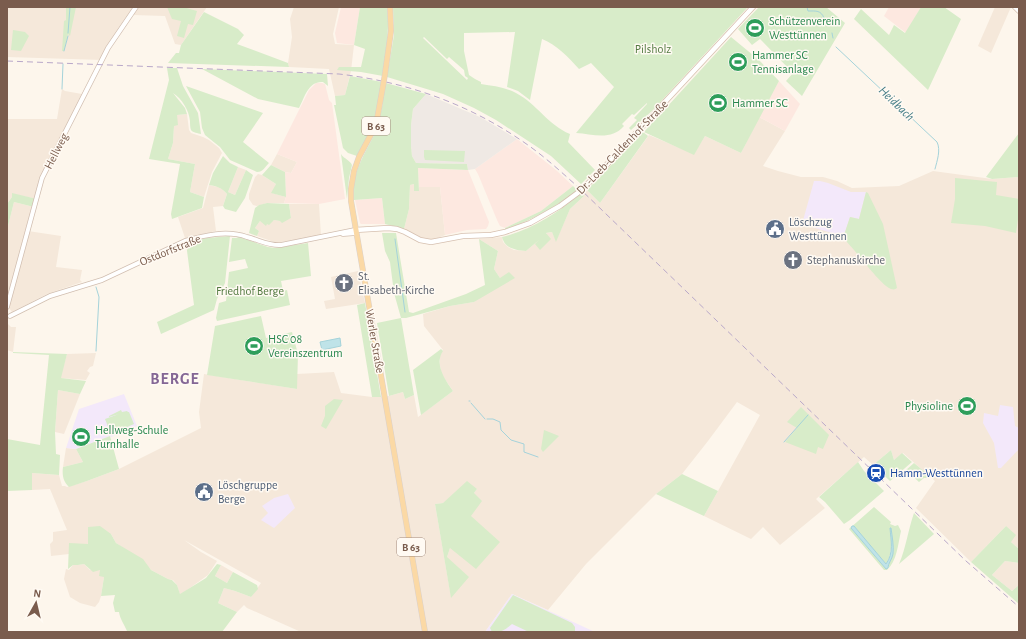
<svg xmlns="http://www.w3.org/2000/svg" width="1026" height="639" viewBox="0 0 1026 639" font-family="'Alegreya Sans',sans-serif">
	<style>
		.residential { fill: #f5e8da; fill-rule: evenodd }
		.commercial { fill: #fde8e0 }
		.industrial { fill: #efe9e4 }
		.education { fill: #f3e8fa }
		.green { fill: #d8ecc9; fill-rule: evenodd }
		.water { fill: #bfe3e8; stroke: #a5d3da }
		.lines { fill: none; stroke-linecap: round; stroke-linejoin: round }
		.stream { stroke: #a5d3da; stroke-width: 1 }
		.tertiary-casing { stroke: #d1beb0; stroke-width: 5.5 }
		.secondary-casing { stroke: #d6c0b0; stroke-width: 6 }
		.primary-casing { stroke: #dad1cd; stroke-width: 6 }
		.tertiary { stroke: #fff; stroke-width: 4 }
		.secondary { stroke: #fff; stroke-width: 4.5 }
		.primary { stroke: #fbd9a5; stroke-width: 5 }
		.rail { stroke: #b9a8c9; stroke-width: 1; stroke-dasharray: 6 4; stroke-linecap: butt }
		.primary-bridge-casing { stroke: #dad1cd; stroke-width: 6; stroke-linecap: butt }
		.primary-bridge { stroke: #fbd9a5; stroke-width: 5 }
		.labels { text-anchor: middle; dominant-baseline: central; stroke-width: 3; stroke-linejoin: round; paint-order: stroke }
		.shield { fill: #fffaf3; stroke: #a28b7f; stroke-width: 1 }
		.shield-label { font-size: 11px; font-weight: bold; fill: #7a5c4d }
		.leisure-label { font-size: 12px; fill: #27864d; stroke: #fffaf3; text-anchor: start }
		.park-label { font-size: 12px; fill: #537a41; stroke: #fffaf3 }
		.street-label { font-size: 12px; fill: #7a5c4d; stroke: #fffaf3 }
		.service-label { font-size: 12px; fill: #4e5e75; stroke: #fffaf3; text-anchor: start }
		.worship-label { font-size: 12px; fill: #5b616d; stroke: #fffaf3; text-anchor: start }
		.transit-label { font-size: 12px; fill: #164399; stroke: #fffaf3; text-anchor: start }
		.water-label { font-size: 13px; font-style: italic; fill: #437c86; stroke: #fffaf3 }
		.district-label { font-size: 16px; font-weight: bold; letter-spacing: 1px; fill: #846695; stroke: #fffaf3 }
	</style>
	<rect width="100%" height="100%" fill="#fdf6ec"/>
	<path class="residential" d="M7,7h200l-26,38 -6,-1 -10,-28 -32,-1 -24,34 -6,11 -96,-3z
		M294,7h45l-6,27 2,10 19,1 -3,26 -6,24 -10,1 -6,-27 -40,-2 -1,-4 4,-26 -2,-18z
		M995,7h16l-20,46 -13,-7z
		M62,89l3,2 17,3 3,-2 -38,75 -10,32 -25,-5v3l-5,7v-85h50z
		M187,114l2,16 2,3 12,4 6,3 10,8 3,5 -10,19 -8,25 -14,-5 5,-28 -27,-5 5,-16 1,-17 3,-11z
		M759,117l26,14 -22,35 15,5 23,6h22l14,4 15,7 47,-2 34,-15 59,8 27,-2v372l-8,-7 -5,-16 -35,36 -55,-54 19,-27 -32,-28 -9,7 -3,-10 -18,15 -9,-8 -48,42 9,9 -45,37 -17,-18 -12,12 -47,-23 14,-25 42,-76 -23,-13 -29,39 -26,33 -26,20 -70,70 -38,46 -36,-16 -27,38h-184l-54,-24 -3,-3 -7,7 -19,-9 6,-15 11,3 16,6 10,-14 -77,-43 17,12 16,9 -9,14 -28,20 -3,-10 -4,-5 -5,-1 -17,-9 -23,-19 -12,-8 -5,-9 -23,10h-19v10l-18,2 -1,-12 3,-3v-9l14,-2 -17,-41 -18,1v-17l27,2 3,11h3l2,1 20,-6 32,-12 82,-41 -2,-16 5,-38 93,15v-15l37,-2 7,21 31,4 17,-1 14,-4 2,7 9,-4 4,22 35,-26 -11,-16 -2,-9v-11l3,-5 -19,-24 -1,-12 27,-8 24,-4 26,-24 -6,-9 4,-18 -19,-12 23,-2 1,5 5,5 6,3 12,1 21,-18 5,-1 4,9 14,-32 14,-13v-2l3,-4 13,13 49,-68 45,19 11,-18 36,17zM477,489l-3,4 -3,23 -21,32 -3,9 4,40 -16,-93 8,-1z
		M277,154l20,8 -6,11 -6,-1 -14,-7z
		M238,167l8,3 -11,25 -7,-3z
		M258,174l4,1 14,9 -4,9 14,4 -2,6h-17l-10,3 -4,-1 -4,-6v-5l6,-17z
		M414,184v7h5v-4h21l5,48 -7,3 -9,2 -5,-1 -20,-10 5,-20 1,-24z
		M209,185l9,2 4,2 5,5 -4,12 -10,1 3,24 -31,7 -7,-21 25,-9z
		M14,202l20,5 -6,24 33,5 -5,31 26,3 -2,10 2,2 -35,12 -35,18 -3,-4h-2v-78z
		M289,204h30l2,32 -40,6h-7l-17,-6 2,-5 -4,-3 5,-7 7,3 7,-4 7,1 10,-3z
		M358,271l7,32 -39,6 -2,-8 11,-2 -4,-22z
		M7,323l4,4h5l-3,25 -6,-2z
		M96,353l-3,13 -3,1 -3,4 3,2 -4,7 -26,-2 7,-24z
		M58,390l22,4 -16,40 -9,-2z
		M66,448l10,1 7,13 -20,5z
		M1005,561l14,2v22l-7,6 -20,-16z
		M84,564l6,6h10l4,7 -3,19 -2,6 -4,5 -15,-4 -10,-6 -6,-18 2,-10 3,1 4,-5h5z
		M221,565l12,7 -6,11 -12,-7z"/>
	<path class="commercial" d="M341,7h19l-6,38 -17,-2 -2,-10z
		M889,7h32l-15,26 -22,-17z
		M779,81l21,23 -15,27 -26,-14z
		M316,83h6l3,1 4,16 3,3 13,96 -26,5 -35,-1 2,-6 -1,-25 6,1 6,-11 -20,-8 32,-64z
		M517,139l39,31 17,16 -32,25 -36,17 -5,-2 -3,-6 -19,-46 -3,-5z
		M418,168l50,2 21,52 -1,4 -2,3 -19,1 -22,5 -5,-48h-21z
		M382,198l3,26h-24l-1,-1 -5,-23z"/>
	<path class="industrial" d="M426,94l54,23 37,22 -42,30 -7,1 -1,-6 -51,-1 -4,-7 -1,-10v-21l2,-16z"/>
	<path class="education" d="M814,181h6l8,2 23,9h15l-7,27 -9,-2 -7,21 -8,-4 -33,-10z
		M124,394l13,32 -26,11 -1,-1 -34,13 -10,-1 13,-39z
		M1000,405l13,2 2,19 4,2v21l-18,19h-3l-4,-25 -11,-20 1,-10 14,3z
		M288,494l7,14 -21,20 -13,-8 7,-7 -6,-7 12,-8z
		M512,594l83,38h-110z"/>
	<path class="green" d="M66,7h10l-6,29 -2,-2 -4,17h-2l2,-30 2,-1z
		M167,7h16l14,4 -4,14 -5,-1 -4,14 -7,-2 4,-15 -9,-2z
		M360,7h27c3,23 -1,46 -4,69l-22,-4 -24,-2 2,-3h22l4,-18 -11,-4z
		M393,7h355l-95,103 -22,20 -2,-2 8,-8 -3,-2 13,-14v-1l-13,12 -2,-1 -10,10 2,2c-13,15 -31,8 -48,7l38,-46 -23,-24 -12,6c-11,-12 -22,-24 -37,-30l-12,61 -12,-9 -11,-4 8,-55 -51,1v18l5,24 6,4 6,3v2c12,2 24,3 35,9 21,11 32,32 54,41l-2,8 27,28 -14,14 -30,-28 -55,-36 -22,-12 -31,-14 -56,-17 7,-42zM424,37l23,22 2,-2 15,13 1,6 3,2 -1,2 -44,-42z
		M759,7h67l19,16 -43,73 -16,-15 7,-8 -33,-34 -8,6 -14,-16z
		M921,7h23l17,12 -33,71 -74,-71 7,-10 28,26 5,-10 11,8z
		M204,12l34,17 6,6 -7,9 51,19 1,4 -121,-4 8,-10h3l2,-8z
		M13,30l12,2 4,4 -8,15 -10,-1z
		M731,37l28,23 20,21 -38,72 -36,-17 -11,19 -50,-23z
		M167,68h10l6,18 15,27 3,21c-3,-1 -8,-1 -10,-4 -1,-2 -1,-7 -1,-9 -1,-11 -8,-22 -17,-28l12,15 2,6 -10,1 1,10 -4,1 -1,17 -5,16 27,5 -5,28 14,5 -2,11 -30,11 -1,-5 9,-50 -31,-5 20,-79z
		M202,69l125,5 1,12 -5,-4c-15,-1 -18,15 -24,26l-41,-9z
		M350,76l32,6 44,12 -13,15 -2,16v21l1,10 4,7 51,1 1,6 -50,-2 1,23h-5v-7l-4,1 -1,24 -5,20 -19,-5 -3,-26 -28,2c-3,-27 10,-44 21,-67 4,-10 6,-21 8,-31l-11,27 -15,27 -9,-3 -5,-5 -9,-43h2l-1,-9 10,-1z
		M186,86l77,27 -20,29 26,21c-4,4 -6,9 -12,9l-27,-12 -10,-13 -15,-12 -3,-7 -2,-16z
		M643,132l5,4 -48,67 -13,-13z
		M1019,133v44l-27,2 -6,-2z
		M424,150l41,1 -1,11 -39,-2 -1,-3z
		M341,154c3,5 9,6 11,11l-3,13 -2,21z
		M223,156l7,7 8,4 -10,25 7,3 11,-25 7,5 -8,23 -9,14 -11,-3 -2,-3 4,-12c-5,-6 -10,-8 -18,-9l4,-12z
		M271,165l14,7 1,25 -15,-4 5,-9 -14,-9z
		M955,178l42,4 -1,13 23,4v13l-3,21 -31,-7 -34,-3 4,-24z
		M573,186l5,5c-25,17 -44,28 -73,39v-2l36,-17z
		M866,192l2,1 15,31 14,64c-2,1 -2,2 -6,1 -11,-4 -36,-40 -48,-51l7,-21 9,2z
		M12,193l25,6 -3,8 -20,-5 -7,28v-26l5,-7z
		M582,193l2,3 -14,13 -14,33 -4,-10 -6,1 5,6 -11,11 -5,-6 4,-4 -13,11c-10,-1 -21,-2 -24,-14 30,-7 56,-25 80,-44z
		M267,203l22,1 2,14 -9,5 -2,-2 -6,-1 -5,5 -2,-1 -1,2 -6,-5 -5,7 4,3 -2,5 -8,-3 6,-25 4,-3z
		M382,233h14l13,79 4,1 53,-19 19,-9 -6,-46 19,12 -4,18 6,9 9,-6 6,6 -41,24 -24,4 -44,12h-5l13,77 -9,4 -2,-7 -14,4 -12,-73 24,-5 -7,-25 -4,-31 -5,-11z
		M230,236l-5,47 -8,16 -3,11 -53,24 -4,-12 37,-17 -8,-62 21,-5z
		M239,237l29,10 7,1 33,-5 3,33 -30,5 2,10 4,-1 3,15 -73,16 -1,-3 3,-15 7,-2 3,-29 19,-4 -3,-9 -16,3 3,-24h4z
		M365,303l16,94h-9l-15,-92z
		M261,316l5,22 26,-6 6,22 -1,35 -90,-14 8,-49z
		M441,349l2,2c-9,13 2,29 10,40l-32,24 -8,-45z
		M13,352l54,2 -6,24 25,3 -6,13 -22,-4 -3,42 1,22 4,1 -1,20 -27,-2v17l-25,1v-24l33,3 -33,-3v-28l33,6 9,-90 -36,-2z
		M334,399l9,1 -17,29 -5,-3 4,-10v-10z
		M801,407l28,28 -6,14 -5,-2 -2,7 -31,-12 12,-14 -10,-6z
		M121,410l1,2 5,-1 1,1h1l5,12 -23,10 -6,-15 14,-5 -10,3v-1z
		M544,430l15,6 -16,16 -2,-3z
		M110,436l9,33 -32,12 -18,6c-6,-6 -7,-12 -6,-20l20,-5 -7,-13z
		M891,450l3,10 8,-7 10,9 -22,19 -17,-16z
		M858,462l6,9 20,20 -34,29 -6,4 -19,-22 -6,-5z
		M914,463l17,14 -2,1h-5l-5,4 -13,-12z
		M682,474l36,17 -14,25 -48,-22z
		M467,481l10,8 -3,4 8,8 -11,15 29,26 -24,27 -26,-21 -3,9 22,20 -18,21 -16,-94 8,-1z
		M874,507l17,15 -1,2 5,2 3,-1 3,6c-3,13 -4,30 -14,39h-3l-35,-41zM854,526l32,38c7,-11 5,-23 5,-36 1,13 4,25 -3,37l1,2 -3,2 -35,-41z
		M914,513l20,21 -35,30c7,-16 9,-34 15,-51z
		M100,526l11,8 5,9 27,16 8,11 17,9 4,1 5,5 3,9 26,-16 11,-14 4,1 -6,11 12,7 6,-11 24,13 1,4 -7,8 -16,-6 -11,-3 -6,15 19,9 -15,20h-97l2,-1c-3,-7 -7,-12 -8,-19h-4l-2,-9 2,-8 -14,1 3,-19 -5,-1 1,-6 -7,2 -9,-8 -6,1h-5l-5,4 1,-26 19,1v-17z
		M1006,526l10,9 -5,7 8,7v14l-14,-2 -13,14 20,16 7,-6v19l-48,-42z
		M513,595l59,28 3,4v5h-46l-17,-8c-7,6 -10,8 -20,8l-2,-4z"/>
	<path class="water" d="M340,338l1,8 -19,4 -2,-8z
		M852,526h2l32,38c8,-11 5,-23 4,-36h1c1,8 3,18 2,26 -1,6 -5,9 -5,14l-2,1 -35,-41z"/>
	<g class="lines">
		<path class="stream" d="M807,7l1,4c8,0 13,-1 16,7
			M68,33l2,-26
			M832,33l1,5
			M836,47l101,95c4,8 0,19 -2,27
			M64,51l4,-15
			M62,89l1,-25
			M395,239l10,73
			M96,351l3,-54 -3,-10
			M469,401h1
			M471,403l14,16
			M487,419h6l7,3 1,8 10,10 13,4v8l14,5
			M784,442l24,-27"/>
		<defs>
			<path id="tertiary" d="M343,234l13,-1
				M7,307l35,-129 66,-130 28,-41
				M10,316l40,-20 52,-16 83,-39c20,-6 42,-11 62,-4 12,3 22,9 34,8l74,-15"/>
			<path id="secondary" d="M1015,7l4,4
				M355,230l33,-2 9,1 8,3 15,8 11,2 32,-6 28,-1 14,-3 25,-9 30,-17 19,-14 20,-19 154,-166"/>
			<path id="primary" d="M385,74l6,-43 -1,-24
				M383,86l-7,39 -17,32 -5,14 -3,18v12l74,431"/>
		</defs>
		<use href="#tertiary" class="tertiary-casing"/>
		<use href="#secondary" class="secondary-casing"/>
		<use href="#primary" class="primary-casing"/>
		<use href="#tertiary" class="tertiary"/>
		<use href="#secondary" class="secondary"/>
		<use href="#primary" class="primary"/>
		<path class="rail" d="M7,61l332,13c68,8 130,30 186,69 19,13 35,28 52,43l389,375 53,46"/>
		<defs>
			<path id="primary-bridge" d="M383,86l2,-12"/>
		</defs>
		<use href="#primary-bridge" class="primary-bridge-casing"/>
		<use href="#primary-bridge" class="primary-bridge"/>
	</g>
	<defs>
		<symbol id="stadium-disc" viewBox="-11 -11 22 22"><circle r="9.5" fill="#2e9e5b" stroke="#fffaf3"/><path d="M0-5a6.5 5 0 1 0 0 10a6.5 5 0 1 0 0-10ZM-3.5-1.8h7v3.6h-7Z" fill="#fff"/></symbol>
		<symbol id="civic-disc" viewBox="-11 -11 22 22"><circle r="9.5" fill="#5c6f8a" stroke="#fffaf3"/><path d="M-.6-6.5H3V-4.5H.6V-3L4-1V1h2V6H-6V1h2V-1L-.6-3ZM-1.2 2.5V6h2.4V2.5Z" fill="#fff"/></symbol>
		<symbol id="church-disc" viewBox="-11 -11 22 22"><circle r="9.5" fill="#6b7280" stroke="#fffaf3"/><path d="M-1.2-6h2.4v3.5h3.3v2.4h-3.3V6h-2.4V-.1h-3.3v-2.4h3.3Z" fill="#fff"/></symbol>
		<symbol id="station-disc" viewBox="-11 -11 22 22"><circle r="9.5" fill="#1a4fb4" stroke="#fffaf3"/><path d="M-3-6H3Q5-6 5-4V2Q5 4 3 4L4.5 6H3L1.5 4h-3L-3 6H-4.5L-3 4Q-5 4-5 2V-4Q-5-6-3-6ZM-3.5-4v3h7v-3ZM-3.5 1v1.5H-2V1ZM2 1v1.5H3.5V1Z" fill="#fff"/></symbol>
	</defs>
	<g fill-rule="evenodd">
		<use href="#stadium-disc" x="744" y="17" width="22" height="22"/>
		<use href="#stadium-disc" x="727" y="51" width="22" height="22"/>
		<use href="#stadium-disc" x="707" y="92" width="22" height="22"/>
		<use href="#civic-disc" x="764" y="218" width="22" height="22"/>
		<use href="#church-disc" x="782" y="249" width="22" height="22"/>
		<use href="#church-disc" x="333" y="272" width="22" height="22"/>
		<use href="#stadium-disc" x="243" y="335" width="22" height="22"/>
		<use href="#stadium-disc" x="956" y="395" width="22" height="22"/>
		<use href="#stadium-disc" x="70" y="426" width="22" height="22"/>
		<use href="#station-disc" x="865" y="462" width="22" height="22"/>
		<use href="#civic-disc" x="193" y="481" width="22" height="22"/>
	</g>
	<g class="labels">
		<g class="shield">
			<rect x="362" y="117" width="28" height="18" rx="3"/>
			<rect x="397" y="538" width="28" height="18" rx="3"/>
		</g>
		<g class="shield-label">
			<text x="376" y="126">B 63</text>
			<text x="411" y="547">B 63</text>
		</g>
		<g class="leisure-label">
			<text x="769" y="21">Schützenverein<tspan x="769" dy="14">Westtünnen</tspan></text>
			<text x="752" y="55">Hammer SC<tspan x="752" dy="14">Tennisanlage</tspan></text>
			<text x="732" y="103">Hammer SC</text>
			<text x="268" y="339">HSC 08<tspan x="268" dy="14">Vereinszentrum</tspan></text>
			<text x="953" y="406" text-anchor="end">Physioline</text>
			<text x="95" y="430">Hellweg-Schule<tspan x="95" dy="14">Turnhalle</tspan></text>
		</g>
		<g class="park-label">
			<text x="653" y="49">Pilsholz</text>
			<text x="250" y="291">Friedhof Berge</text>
		</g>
		<g class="street-label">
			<text transform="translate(622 147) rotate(-46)">Dr.-Loeb-Caldenhof-Straße</text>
			<text transform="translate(56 151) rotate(-63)">Hellweg</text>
			<text transform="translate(170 250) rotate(-22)">Ostdorfstraße</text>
			<text transform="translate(375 341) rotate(80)">Werler Straße</text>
		</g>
		<g class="service-label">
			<text x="789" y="222">Löschzug<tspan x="789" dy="14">Westtünnen</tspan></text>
			<text x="218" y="485">Löschgruppe<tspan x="218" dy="14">Berge</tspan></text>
		</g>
		<g class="worship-label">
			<text x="807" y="260">Stephanuskirche</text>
			<text x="358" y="276">St.<tspan x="358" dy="14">Elisabeth-Kirche</tspan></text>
		</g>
		<g class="transit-label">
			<text x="890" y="473">Hamm-Westtünnen</text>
		</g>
		<g class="water-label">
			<text transform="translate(896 104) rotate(44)">Heidbach</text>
		</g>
		<g class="district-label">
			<text x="175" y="379">BERGE</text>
		</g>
	</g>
	<rect width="1026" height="639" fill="none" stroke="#7a5c4d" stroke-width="16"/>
	<g transform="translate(36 603) rotate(8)" stroke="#fffaf3" stroke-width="3" paint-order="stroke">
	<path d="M0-3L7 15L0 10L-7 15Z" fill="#7a5c4d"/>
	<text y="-6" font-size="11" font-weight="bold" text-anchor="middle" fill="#7a5c4d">N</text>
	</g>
</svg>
